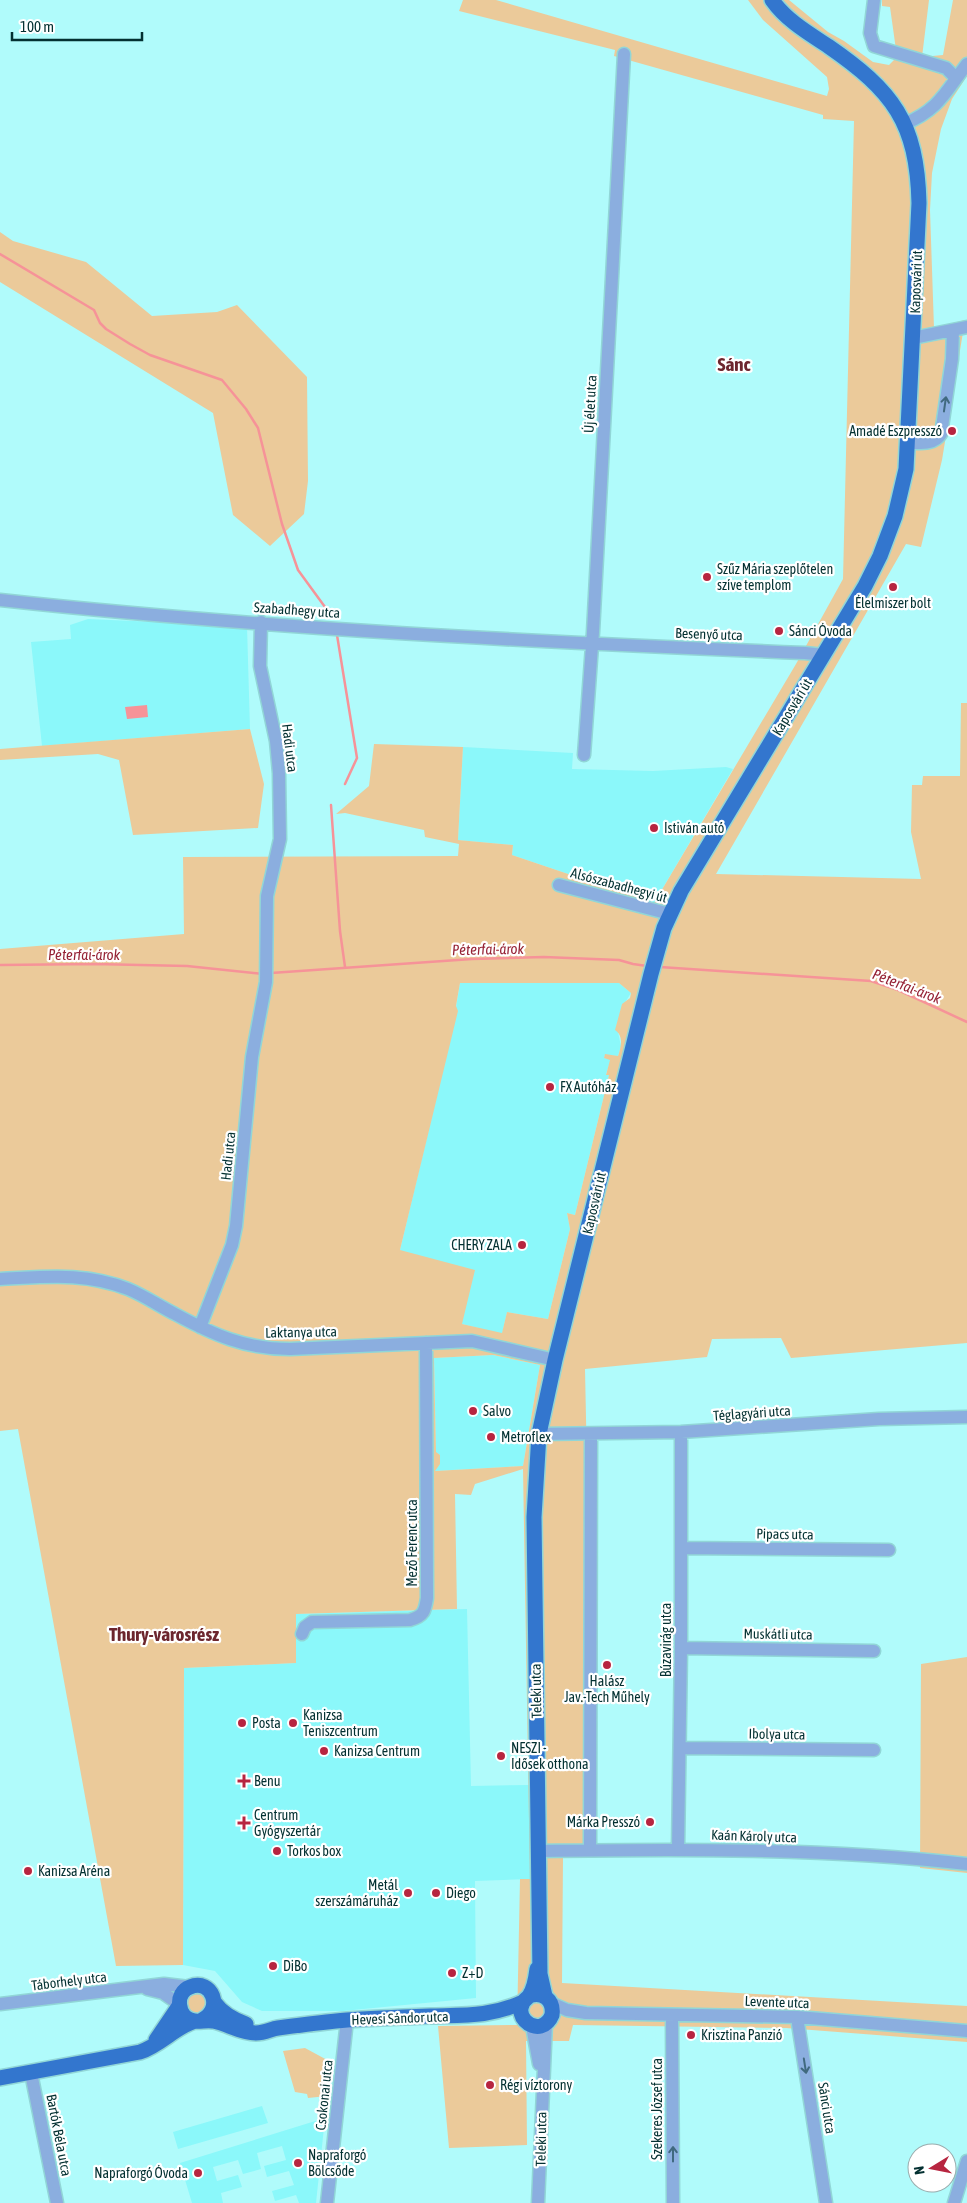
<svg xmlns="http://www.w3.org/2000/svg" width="967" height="2203" viewBox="0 0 967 2203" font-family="'Asap Condensed',sans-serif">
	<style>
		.built { fill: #8bf8fa }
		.green { fill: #ebca9a; fill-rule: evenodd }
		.water { fill: #f69398 }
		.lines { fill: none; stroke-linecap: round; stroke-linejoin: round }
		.stream { stroke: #f69398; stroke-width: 2.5 }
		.minor-casing { stroke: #91d6d7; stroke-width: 15 }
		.major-casing { stroke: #91d6d7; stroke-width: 18 }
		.minor { stroke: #8baedf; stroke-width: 12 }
		.major { stroke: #3376ce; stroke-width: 15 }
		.oneway { stroke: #40697f }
		.poi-dot { fill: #b72540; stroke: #fff; stroke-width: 2 }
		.labels { text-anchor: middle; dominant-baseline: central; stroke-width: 4.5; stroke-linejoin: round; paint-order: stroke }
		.street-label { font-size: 14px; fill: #033031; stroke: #fff }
		.poi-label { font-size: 14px; fill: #033031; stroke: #fff; text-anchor: start }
		.water-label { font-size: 15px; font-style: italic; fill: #952235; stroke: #fff }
		.district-label { font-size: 19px; font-weight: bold; fill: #6c262e; stroke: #fff }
	</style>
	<rect width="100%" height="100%" fill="#b0fbfb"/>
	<path class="built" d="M88,619l159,7 3,103 -208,17 -11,-104 40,-3 -1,-14z
		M463,747l110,6 -1,16 81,2 73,-4 7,2 -79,134 -142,-48 1,-10 -55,-5z
		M460,983h159l12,10 -5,8 -8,31 3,14 -3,10 -13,-1 -1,3 7,1 -5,15 3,1 -34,140 -8,-2 3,16 -22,90 -41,-7 -5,22 -40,-10 -62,-74 52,-218z
		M493,1355l47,10 -17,101 -89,5 6,-16 -4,-2 -2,-95z
		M467,1609l4,177 58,-1 1,94 -55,2 1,117 -133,13h-81l-20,-9 -27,-31 -32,-6 1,-297 112,-5v-49z
		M262,2106l6,17 -90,26 -5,-17z
		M325,2118l-9,85h-17l-3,-8 -21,6 -3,-10 22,-6 -5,-14 -22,6 -3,-11 22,-6 -4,-14 -25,7 4,16 -18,5 -5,-14 -25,7 4,14 21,-6 4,12 -21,6 2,10h-31l-12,-40z"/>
	<path class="green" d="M463,0h33l331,96 2,-7 -2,-12 -64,-57 -15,-20h41l39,32 16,9 29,21 16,3 8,-8 -7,-50 -8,-1v-6h47l-7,57 21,-2 10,-55h14v76l-15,23 -11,30 -9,44 -2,37 4,118 31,-8 -23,140 -21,87 -15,-3 -190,330 205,5 -10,-47 1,-47h10l1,-9h37l1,-73h6v640l-176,15 -10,-20 -69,1 -5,18 -122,12 10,488 -32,1 -1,125 405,23v36l-181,-14 -213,-3 -4,16h-43l1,104 -78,3 -11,-122 79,-1 3,-146h10l-7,-410 -48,15 -4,11 -16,-1 2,115 -161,5v49l-112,5 -1,297 -67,1 -98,-537 -18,2v-482l184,-15 -1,-77 275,-1 1,-12 -34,-7 -1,-7 -79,-17 -9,1 33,-28 5,-42 89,3 -5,93 55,5 -1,10 142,48 142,-239 47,-85 11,-458 -31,-2v-4l-209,-59 1,-6 -156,-39zM460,983h159l12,10 -1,5 -8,6 -7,26c9,6 6,17 3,26l-13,-2 -1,4 6,2 -4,15h3l-34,140 -8,-2 3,16 -22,90 -41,-7 -5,21 -40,-9 13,-54 -75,-20 58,-239 -2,-5zM493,1355l47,10 -17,101 -88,5 5,-7v-9l-4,-3 -2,-94z
		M0,232l13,9 73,21 66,54 65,-4 20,-7 70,72 1,104 -4,33 -34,32 -37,-31 -20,-102 -213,-131z
		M250,729l14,55 -6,44 -125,7 -14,-75 -21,-6 -98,6v-11z
		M967,1657v216l-47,-5 1,-204z
		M186 2003a10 10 0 1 1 20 0a10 10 0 1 1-20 0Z
		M305,2048l24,13 -2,35 -19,2 -1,-4 -12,-2 -12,-41z"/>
	<path class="water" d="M147,705l1,12 -21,2 -2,-12z"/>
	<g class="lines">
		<path class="stream" d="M0,254l94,56 6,13 6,6 24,15 20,11 72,25 24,29 12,19 24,96 16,46 35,48
			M337,635l20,123 -12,26
			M331,805l9,126 5,36
			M0,965l94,-1 93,2 76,8
			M660,967l211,14 27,9 69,32
			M271,973l201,-14 72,-2 75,3 14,4 14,2"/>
		<defs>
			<path id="minor" d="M874,0l-4,33 4,13 72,22 10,10
				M904,124c35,-14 42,-33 63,-60
				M913,338l54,-11
				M908,443c12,0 26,2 33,-9l11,-75 1,-29
				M0,600c267,29 537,42 805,53l19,2
				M584,755l9,-123 31,-578
				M559,885l111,29
				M0,1279c46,-2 84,-7 128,10 17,7 31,17 47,25 39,21 70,35 115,35l182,-8 83,19
				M200,1327l32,-82 4,-19 16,-169 14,-75 1,-86 13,-57 -1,-66 -3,-32 -16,-75 1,-44
				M539,1434l142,-2 198,-13 88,-2
				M681,1548l208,2
				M302,1634l3,-7 7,-5 98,-2c14,-4 15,-9 17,-22l-1,-255
				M681,1648l193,3
				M680,1748l194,2
				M678,1849l3,-201v-216
				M590,1850l1,-416
				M539,1851c142,-2 286,-3 428,13
				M147,1989l16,4 16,11
				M551,2003l16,7 19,3 211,4 170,14
				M0,2004l164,-20 25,3
				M672,2015l1,188
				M797,2017l29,186
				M532,2026l7,38
				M31,2073l26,130
				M327,2203l20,-183
				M538,2203l8,-180
				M954,2203l13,-42"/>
			<path id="major" d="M529,1996c14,-5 25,4 23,19 -2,5 -5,9 -11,11 -12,3 -24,-10 -19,-21 1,-5 5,-6 7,-9 5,-7 7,-19 8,-27
				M545,1996l-5,-22 -6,-457 5,-83 16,-74 96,-386 13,-46 17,-37 184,-305 15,-30 15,-40 11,-47 13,-266c-2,-81 -26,-112 -91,-157 -20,-13 -42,-26 -56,-46
				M214,2002c8,11 20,18 32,22
				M202,2020c22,-11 10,-42 -12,-33 -16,6 -13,31 4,34 6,1 12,-1 19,0 15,3 27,12 43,12 9,0 15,-4 22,-5 23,-3 46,-6 69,-8 27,-2 55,-3 83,-4 35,-1 60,1 93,-14
				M156,2040l23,-34
				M0,2078l140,-26c21,-7 35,-25 55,-31"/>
		</defs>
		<use href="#minor" class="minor-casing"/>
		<use href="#major" class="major-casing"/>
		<use href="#minor" class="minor"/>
		<use href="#major" class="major"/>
	</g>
	<defs><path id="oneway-shaft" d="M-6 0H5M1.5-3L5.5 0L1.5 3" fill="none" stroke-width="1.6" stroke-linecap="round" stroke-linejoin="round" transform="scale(1.25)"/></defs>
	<g class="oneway">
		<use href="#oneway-shaft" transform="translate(945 404) rotate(-82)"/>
		<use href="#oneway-shaft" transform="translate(805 2066) rotate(81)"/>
		<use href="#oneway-shaft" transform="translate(673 2154) rotate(-90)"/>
	</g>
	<g class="poi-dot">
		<circle cx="952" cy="431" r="5"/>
		<circle cx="707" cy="577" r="5"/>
		<circle cx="893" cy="587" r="5"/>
		<circle cx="779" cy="631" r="5"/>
		<circle cx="654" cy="828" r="5"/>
		<circle cx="550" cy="1087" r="5"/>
		<circle cx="522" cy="1245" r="5"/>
		<circle cx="473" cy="1411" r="5"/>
		<circle cx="491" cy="1437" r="5"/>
		<circle cx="607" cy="1665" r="5"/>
		<circle cx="242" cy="1723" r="5"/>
		<circle cx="293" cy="1723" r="5"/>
		<circle cx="324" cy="1751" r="5"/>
		<circle cx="501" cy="1756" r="5"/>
		<path d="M241.5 1773.5h5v5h5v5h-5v5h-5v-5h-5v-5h5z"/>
		<circle cx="650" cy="1822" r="5"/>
		<path d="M241.5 1815.5h5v5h5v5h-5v5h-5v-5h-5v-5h5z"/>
		<circle cx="277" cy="1851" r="5"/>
		<circle cx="28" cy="1871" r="5"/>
		<circle cx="408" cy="1893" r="5"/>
		<circle cx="436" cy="1893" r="5"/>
		<circle cx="273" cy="1966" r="5"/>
		<circle cx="452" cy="1973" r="5"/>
		<circle cx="691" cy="2035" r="5"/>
		<circle cx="490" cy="2085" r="5"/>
		<circle cx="298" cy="2163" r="5"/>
		<circle cx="198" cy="2173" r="5"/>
	</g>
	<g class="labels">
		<g class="street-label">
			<text transform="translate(916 282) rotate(-88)">Kaposvári út</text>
			<text transform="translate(590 404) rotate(-87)">Új élet utca</text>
			<text transform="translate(297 610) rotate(4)">Szabadhegy utca</text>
			<text transform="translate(709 634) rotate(2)">Besenyő utca</text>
			<text transform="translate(792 707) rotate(-59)">Kaposvári út</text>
			<text transform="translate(290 748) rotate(83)">Hadi utca</text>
			<text transform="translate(619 885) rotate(15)">Alsószabadhegyi út</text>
			<text transform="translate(228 1156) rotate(-84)">Hadi utca</text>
			<text transform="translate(594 1203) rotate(-77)">Kaposvári út</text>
			<text transform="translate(301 1332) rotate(-1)">Laktanya utca</text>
			<text transform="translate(752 1413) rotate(-4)">Téglagyári utca</text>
			<text transform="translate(785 1534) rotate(1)">Pipacs utca</text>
			<text transform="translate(412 1543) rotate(-90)">Mező Ferenc utca</text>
			<text transform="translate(778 1634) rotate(1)">Muskátli utca</text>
			<text transform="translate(666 1640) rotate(-90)">Búzavirág utca</text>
			<text transform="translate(536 1691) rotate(-91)">Teleki utca</text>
			<text transform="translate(777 1734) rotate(1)">Ibolya utca</text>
			<text transform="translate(754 1836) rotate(2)">Kaán Károly utca</text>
			<text transform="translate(69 1981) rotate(-7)">Táborhely utca</text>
			<text transform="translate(777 2002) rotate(2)">Levente utca</text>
			<text transform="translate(400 2018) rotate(-2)">Hevesi Sándor utca</text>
			<text transform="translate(324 2095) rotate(-84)">Csokonai utca</text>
			<text transform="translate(827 2108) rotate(81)">Sánci utca</text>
			<text transform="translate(657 2109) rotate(-90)">Szekeres József utca</text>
			<text transform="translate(59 2135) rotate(79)">Bartók Béla utca</text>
			<text transform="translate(541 2139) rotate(-89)">Teleki utca</text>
		</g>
		<g class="poi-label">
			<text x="942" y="431" text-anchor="end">Amadé Eszpresszó</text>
			<text x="717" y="569">Szűz Mária szeplőtelen<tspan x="717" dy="16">szíve templom</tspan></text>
			<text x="893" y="603" text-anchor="middle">Élelmiszer bolt</text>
			<text x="789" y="631">Sánci Óvoda</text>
			<text x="664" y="828">Istiván autó</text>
			<text x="560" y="1087">FX Autóház</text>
			<text x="512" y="1245" text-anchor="end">CHERY ZALA</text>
			<text x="483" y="1411">Salvo</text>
			<text x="501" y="1437">Metroflex</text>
			<text x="607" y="1681" text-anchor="middle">Halász<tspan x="607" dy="16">Jav.-Tech Műhely</tspan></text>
			<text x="303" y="1715">Kanizsa<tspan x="303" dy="16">Teniszcentrum</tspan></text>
			<text x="252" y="1723">Posta</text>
			<text x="511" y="1748">NESZI -<tspan x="511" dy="16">Idősek otthona</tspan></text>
			<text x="334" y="1751">Kanizsa Centrum</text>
			<text x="254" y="1781">Benu</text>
			<text x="254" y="1815">Centrum<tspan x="254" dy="16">Gyógyszertár</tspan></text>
			<text x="640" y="1822" text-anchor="end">Márka Presszó</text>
			<text x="287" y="1851">Torkos box</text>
			<text x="38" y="1871">Kanizsa Aréna</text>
			<text x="398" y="1885" text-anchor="end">Metál<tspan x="398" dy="16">szerszámáruház</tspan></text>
			<text x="446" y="1893">Diego</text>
			<text x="283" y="1966">DiBo</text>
			<text x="462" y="1973">Z+D</text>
			<text x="701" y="2035">Krisztina Panzió</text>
			<text x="500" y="2085">Régi víztorony</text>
			<text x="308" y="2155">Napraforgó<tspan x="308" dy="16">Bölcsőde</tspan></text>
			<text x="188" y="2173" text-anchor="end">Napraforgó Óvoda</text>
		</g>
		<g class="water-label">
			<text transform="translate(488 949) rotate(-1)">Péterfai-árok</text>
			<text x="84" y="954">Péterfai-árok</text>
			<text transform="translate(907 986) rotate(21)">Péterfai-árok</text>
		</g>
		<g class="district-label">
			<text x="734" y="364">Sánc</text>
			<text x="164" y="1634">Thury-városrész</text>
		</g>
	</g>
	<g transform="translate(932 2168) rotate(260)"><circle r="24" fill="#ffffff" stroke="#9aacad"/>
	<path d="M0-4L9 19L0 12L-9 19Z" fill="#b72540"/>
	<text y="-8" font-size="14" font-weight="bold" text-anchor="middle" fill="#033031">N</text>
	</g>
	<path d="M12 32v8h130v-8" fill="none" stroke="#033031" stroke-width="2.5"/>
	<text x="20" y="32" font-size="15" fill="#033031" stroke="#ffffff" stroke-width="4" paint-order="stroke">100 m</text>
</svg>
